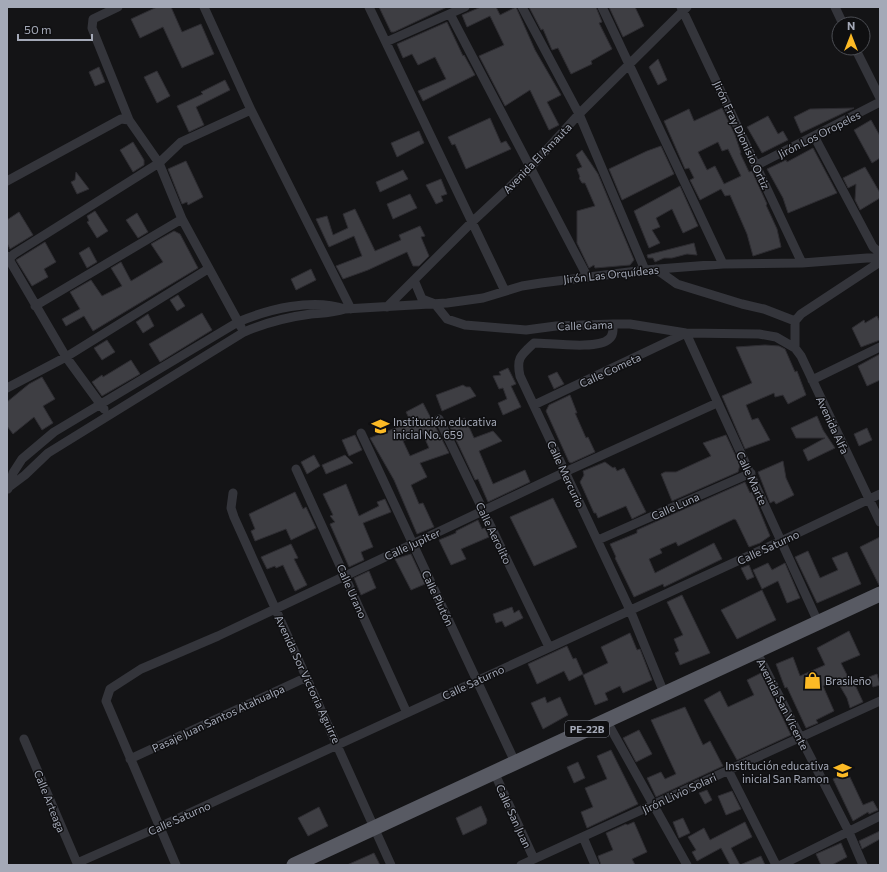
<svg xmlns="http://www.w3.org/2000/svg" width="887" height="872" viewBox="0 0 887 872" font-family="Commissioner,sans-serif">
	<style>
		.building { fill: #3e3e43; stroke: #2e2d32; fill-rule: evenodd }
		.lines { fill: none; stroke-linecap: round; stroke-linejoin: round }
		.minor { stroke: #34353b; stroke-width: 9 }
		.trunk { stroke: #585a63; stroke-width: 15 }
		.labels { text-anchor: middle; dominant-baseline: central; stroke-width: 3; stroke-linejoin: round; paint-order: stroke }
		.shield { fill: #0f0f11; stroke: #777b85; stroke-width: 1 }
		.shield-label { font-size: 10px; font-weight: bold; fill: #a4a9b7 }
		.street-label { font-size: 11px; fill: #a4a9b7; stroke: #0f0f11 }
		.poi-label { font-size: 11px; fill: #a4a9b7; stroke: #0f0f11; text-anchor: start }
	</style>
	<rect width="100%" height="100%" fill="#141416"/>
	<path class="building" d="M157,7h14l11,25 19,-8 13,30 -32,14 -19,-41 -23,11 -9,-19z
		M379,7h68l-53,25h-3z
		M481,7h15l4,8 16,-8 19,43 26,45 -14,7 12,23 -10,5 -19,-40 -25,16 -26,-50 25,-11 -14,-29 -23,11 -5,-12z
		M529,7h67l6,15 -3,1 13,26 -21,12 1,3 -21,10 -13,-26 -6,2 -9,-21 -2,1z
		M609,7h26l9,19 -21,11z
		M447,22l16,34 1,-1 11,20 -52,26 -5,-10 28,-12 -11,-22 -17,8 -6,-11 -9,4 -6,-14z
		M658,59l9,21 -9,5 -9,-18z
		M99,67l6,15 -10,4 -6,-14z
		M157,71l13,25 -13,7 -13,-26z
		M225,80l5,10 -34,17 8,18 -15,7 -12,-26 26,-12 -2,-2z
		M722,108l13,27 6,18h-1l9,19 3,-1 15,33 -1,1 11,24 4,18 -28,9 -6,-22 -17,-39 -5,1 -4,-7 -21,11 -10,-20 4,-2 -5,-10 -4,1 -21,-48 25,-12 5,12zM718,142l4,9 6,-2 13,27 -17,8 -9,-18 -8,4 -9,-18z
		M854,108l-53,25 -7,-16 16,-8z
		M768,116l10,18 5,-3 5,9 -26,13 -15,-26z
		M490,118l11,25 5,-2 5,8 -45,20 -11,-25 -3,1 -4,-8z
		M871,120l9,16v22l-8,5 -18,-33z
		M419,131l5,12 -27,14 -6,-14z
		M133,142l11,18v5l-11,7 -13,-22z
		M661,146l13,28 -52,26 -13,-31 38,-18z
		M813,148l24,45 -49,20 -5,-15 -16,-29 19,-9 1,2z
		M582,150l16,24 36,86 -4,5 -35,3 -1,-3 -5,3 -12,-25v-32l18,-5 -10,-23h-3l-3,-5 1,-1 -3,-8 5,-2 -6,-12z
		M186,161l17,36 -15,8 -1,-3 -5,2 -14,-35z
		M865,167l15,26v5l-20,12 -5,-10 1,-16 -8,4 -5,-10z
		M403,170l5,9 -28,13 -4,-10z
		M76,172l13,17 -12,5 -6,-12 4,-2z
		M441,179l6,15 -6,2 2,5 -7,3 -10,-19z
		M680,186l18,40 -15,7 -11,-24 -16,9 4,9 -8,3 8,13 -11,5 -15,-37z
		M410,194l7,14 -24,11 -6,-15z
		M355,209l20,42 26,-11 -2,-5 21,-9 5,10 -4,1 8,19 -10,10h-6l-6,-14 -39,18 -25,9 -7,-13 26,-10 -8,-20 -25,11 -13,-28 11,-3 6,19 15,-7 -5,-14z
		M95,211l13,20 -11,7 -10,-16 2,-1 -2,-5z
		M19,212l14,23 -23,14 -3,-6v-23z
		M137,213l11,19 -10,6 -12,-18z
		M174,231l6,3 18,34 -105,63 -9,-15 -18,10 -4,-7 18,-10 -10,-17 21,-12 11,16 20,-10 -11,-18 10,-6 10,19 32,-19 -12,-18z
		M45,242l11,20 -12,7 4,8 -16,9 -16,-26z
		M694,243l3,12 -10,-1 -15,4h-8l-9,4 -2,-4h-5l-1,-3z
		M89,247l8,15 -10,6 -8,-15z
		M311,269l5,11 -20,10 -5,-11z
		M178,295l7,11 -8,5 -7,-11z
		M202,313l10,17 -52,32 -11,-18z
		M148,314l6,12 -11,7 -7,-11z
		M877,316l3,6v18l-19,7 -9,-19 12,-8 1,3z
		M107,340l8,12 -13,8 -8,-12z
		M765,345l14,1 6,3 10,23 2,-1 9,24 -18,9 -5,-9 -8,2 -1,-4 -28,12 6,15 6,-2 12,22 -25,9 -23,-53 30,-13 -16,-36z
		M880,354v26l-13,6 -9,-20z
		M131,360l9,14 -38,22 -10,-14 10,-7 1,2z
		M508,368l8,16 -5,2 10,21 -18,8 -5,-12 9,-4 -4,-11 -4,1 -6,-13 8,-1 -2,-3z
		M557,372l7,12 -10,5 -6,-13z
		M42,377l13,22 -12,7 10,17 -11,7 -8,-13 -21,17 -6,-8v-24l22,-18z
		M463,385l3,2h4l6,9 -34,15 -6,-16z
		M570,395l7,18h-2l11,25 2,-1 7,15 -24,11 -2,-1 -23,-51 3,-6z
		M423,403l26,50 -29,10 7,14 -16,8 8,19 4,-1 11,24 -17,7 -23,-54 -24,-42 41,-16 -5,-10zM422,432l7,16 -19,8 -7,-15z
		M817,416l6,14 12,18 -27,13 -5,-11 22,-12h-29l-5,-10z
		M465,418l9,20 19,-7 9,10 -23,10 14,33 32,-14 5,12 -42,20 -10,-23 -3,1 -26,-55z
		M867,428l5,12 -13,6 -5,-12z
		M355,435l7,15 -13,6 -7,-16z
		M726,435l14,30 -2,7 -66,29 -11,-27 4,-2h11l35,-16 -8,-13z
		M314,455l6,11 -13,8 -6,-12z
		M345,455l8,8 -27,11 -4,-9z
		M783,461l3,17 8,17 -18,9 -2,-3 -4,2 -12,-31z
		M605,462l8,6 2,-1 2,4 7,-3 22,44 -14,7 -6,-13 -28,12 -2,-5h-2l-14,-31 4,-7 -1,-4z
		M745,482l5,11 2,-1 18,44 -10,7 -11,4 -13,-27 -2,-1 -56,27 -2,-4 -16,7 2,4 -13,6 6,14 59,-30 8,16 -58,28 -1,-3 -29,13 -19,-39 1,-1 -6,-13 27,-11v-3z
		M346,484l13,32 20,-10 -2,-4 8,-3 6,13 -28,11 10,24 -12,5 3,8 -15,7 -19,-43 5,-2 -5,-6 3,-1 -10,-21z
		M295,492l8,17 3,-2 10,21 -25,12 -5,-11 -31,12 -4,-10 4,-2 -6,-15z
		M553,498l24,49 -43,19 -24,-49z
		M478,520l4,9 3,-1 4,9 -28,12 5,10 -15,6 -12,-25 17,-7v-2z
		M880,537v48h-1l-19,-38z
		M291,544l7,14 -4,1 13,26 -12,6 -12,-26 -7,3 -1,-2 -8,3 -6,-12z
		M808,551l12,27 18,-8 -6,-12 15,-6 14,32 -44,19 -22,-46z
		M411,554l14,30 -14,6 -16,-31z
		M768,563l4,7 13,-7 15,35 -13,5 -9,-22 -16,8 -9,-19z
		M749,565l5,12 -7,3 -6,-12z
		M369,571l7,17 -15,7 -7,-17z
		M762,590l14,30 -39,19 -16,-29z
		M682,595l28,58 -30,12 -5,-12 4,-2 -5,-12 9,-4 -16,-33z
		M512,607l2,6 5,-3 4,8 -18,9 -3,-6 -6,2 -3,-9z
		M849,631l11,24 -19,8 7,14 3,-1 12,26 -13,6 -3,-10 -10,-17 -14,5 11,25 -18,9 2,3 -12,5 -19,-41 -2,1 -9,-24 17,-7 7,19 25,-11 -8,-17z
		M630,633l7,17 3,-1 12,31 -29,13 -3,-7 -15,7 3,7 -13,5 -12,-30 25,-12 -7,-16z
		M567,646l6,13 3,-1 7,16 -14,7 -5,-10 -27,13 -9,-20z
		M761,673l30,62 -54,25 -33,-60 16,-9 8,16 26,-12 -7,-15z
		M877,674l3,11 -7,2 -4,-10z
		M545,697l2,6 13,-6 8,18 -25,14 -12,-26z
		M685,707l18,38 7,-4 13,25 -67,31 -9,-19 14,-6 4,7 11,-5 -25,-54z
		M639,730l13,24 -16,8 -13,-24z
		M611,750l27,54 -51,24 -6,-16 12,-5 -8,-19 22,-9 -10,-23z
		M578,762l7,16 -11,5 -7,-16z
		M848,773l15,32 10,-4 5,9 -9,4 -1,-2 -15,9 -20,-42z
		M707,790l5,10 -7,4 -6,-11z
		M732,791l9,18 -15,6 -8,-19z
		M481,806l6,14 -1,4 -23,11 -7,-17z
		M319,807l9,19 -20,10 -10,-18z
		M683,818l7,15 -11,5 -6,-16z
		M634,822l13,30 -15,7 3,6h-34l-3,-9 15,-6 -7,-17 20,-9 1,1z
		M745,822l7,15 -21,11 9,17 21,-9 4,9h-35l-9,-17 -24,13 -5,-9 4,-2 -8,-13 16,-9 6,12z
		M880,831v8l-18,10 -3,-8z
		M841,843l6,14 -15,8h-11l-5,-11z
		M374,853l6,12h-33z"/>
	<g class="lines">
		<path class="minor" d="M118,7l-25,12 -1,9 37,92
			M204,7l47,103 100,199
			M369,7l136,284
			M522,7l57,107 66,156
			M602,7l121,257
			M681,7l121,256
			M835,7l8,17
			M450,14l137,262
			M386,42l79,-35
			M855,48l25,50
			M814,136l59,111 7,6
			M757,165l123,-63
			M7,181l114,-62 8,1 30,43 23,56 59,108
			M7,256l59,101 38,52
			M7,261l7,-7 145,-91 22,-21 70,-32
			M656,269l21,15 65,20 22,5 31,12v27
			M414,280l8,19 13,5 12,15 18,6 61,5 30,-4 57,-2h17l56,9 73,1 17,3 19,11 6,8 79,166
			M35,306l147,-87
			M387,307l85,-85 58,-54 49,-54 108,-107
			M795,321l6,-7 79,-52
			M613,324c0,5 1,11 -4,15 -11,11 -59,4 -75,4 -13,12 -18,15 -14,33l110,234 34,83
			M812,380l68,-33
			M7,388l59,-31 142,-88
			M534,405l152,-72 132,289
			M439,419l110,228
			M361,433l154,329
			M296,469l111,244
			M9,487l16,-12 23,-22 196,-121c21,-9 44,-15 67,-18 11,-1 22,-1 34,-5l102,-6 36,-5 39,-12 19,-3 104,-13 78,-6 79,-1 78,-6
			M8,489l5,-16 9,-14 32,-27 184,-110c31,-13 74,-24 107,-13
			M233,493l-2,15 3,9 157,348
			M598,540l153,-67
			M756,651l92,179 15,35
			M606,720l81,145
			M24,739l53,124 82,-36 622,-286 99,-47
			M130,759l177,-82
			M728,770l48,95
			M494,772l40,87
			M583,837l12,28
			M176,865l-70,-164 4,-12 31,-20 77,-33 347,-164 152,-69
			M521,865l359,-164
			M781,865l99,-49"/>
		<path class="trunk" d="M294,865l586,-271"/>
	</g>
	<defs>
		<symbol id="school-bare" viewBox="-9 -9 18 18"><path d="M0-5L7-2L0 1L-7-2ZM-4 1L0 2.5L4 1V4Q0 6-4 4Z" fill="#fcba25" stroke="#0f0f11" stroke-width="2.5" paint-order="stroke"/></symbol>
		<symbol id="shop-bare" viewBox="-9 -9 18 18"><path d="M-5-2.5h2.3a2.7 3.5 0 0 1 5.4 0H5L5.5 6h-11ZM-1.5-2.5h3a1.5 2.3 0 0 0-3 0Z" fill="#fcba25" stroke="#0f0f11" stroke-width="2.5" paint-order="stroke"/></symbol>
	</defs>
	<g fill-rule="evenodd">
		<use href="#school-bare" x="368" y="414" width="25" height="25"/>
		<use href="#shop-bare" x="800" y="668" width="25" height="25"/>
		<use href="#school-bare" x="830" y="758" width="25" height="25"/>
	</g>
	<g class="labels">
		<rect class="shield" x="565" y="721" width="44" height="16" rx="3"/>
		<g class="shield-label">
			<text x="587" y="729">PE-22B</text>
		</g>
		<g class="street-label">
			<text transform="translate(819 134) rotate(-27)">Jirón Los Oropeles</text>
			<text transform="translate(742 135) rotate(65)">Jirón Fray Dionisio Ortiz</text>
			<text transform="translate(537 158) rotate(-46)">Avenida El Amauta</text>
			<text transform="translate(611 274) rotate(-6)">Jirón Las Orquídeas</text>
			<text transform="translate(585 325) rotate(-2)">Calle Gama</text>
			<text transform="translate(610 370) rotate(-25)">Calle Cometa</text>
			<text transform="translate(833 425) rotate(65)">Avenida Alfa</text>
			<text transform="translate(566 474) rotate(65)">Calle Mercurio</text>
			<text transform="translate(752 478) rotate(65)">Calle Marte</text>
			<text transform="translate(675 506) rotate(-24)">Calle Luna</text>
			<text transform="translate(494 533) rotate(64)">Calle Aerolito</text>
			<text transform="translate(412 544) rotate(-25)">Calle Jupiter</text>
			<text transform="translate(768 547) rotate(-25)">Calle Saturno</text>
			<text transform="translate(352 591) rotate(66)">Calle Urano</text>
			<text transform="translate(438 598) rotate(65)">Calle Plutón</text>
			<text transform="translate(308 679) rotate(65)">Avenida Sor Victoria Aguirre</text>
			<text transform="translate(473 682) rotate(-25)">Calle Saturno</text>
			<text transform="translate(783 704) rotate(63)">Avenida San Vicente</text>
			<text transform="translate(218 718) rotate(-25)">Pasaje Juan Santos Atahualpa</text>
			<text transform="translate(679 793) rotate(-25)">Jirón Livio Solari</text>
			<text transform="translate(50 801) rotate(68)">Calle Arteaga</text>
			<text transform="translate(514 816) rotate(65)">Calle San Juan</text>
			<text transform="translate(179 818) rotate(-24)">Calle Saturno</text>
		</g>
		<g class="poi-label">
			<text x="393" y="421">Institución educativa<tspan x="393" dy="13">inicial No. 659</tspan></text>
			<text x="825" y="680">Brasileño</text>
			<text x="829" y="765" text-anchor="end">Institución educativa<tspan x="829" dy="13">inicial San Ramon</tspan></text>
		</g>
	</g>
	<rect width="887" height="872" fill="none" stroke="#a4a9b7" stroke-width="16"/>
	<g transform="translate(851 36)"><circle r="19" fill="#0f0f11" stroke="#4b4d53"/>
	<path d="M0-3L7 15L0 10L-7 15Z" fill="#fcba25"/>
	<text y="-6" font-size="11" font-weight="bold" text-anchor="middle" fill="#a4a9b7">N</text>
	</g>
	<path d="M18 34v6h74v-6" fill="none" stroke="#a4a9b7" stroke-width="2"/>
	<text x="24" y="34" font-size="12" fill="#a4a9b7" stroke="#0f0f11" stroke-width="3" paint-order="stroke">50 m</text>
</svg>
